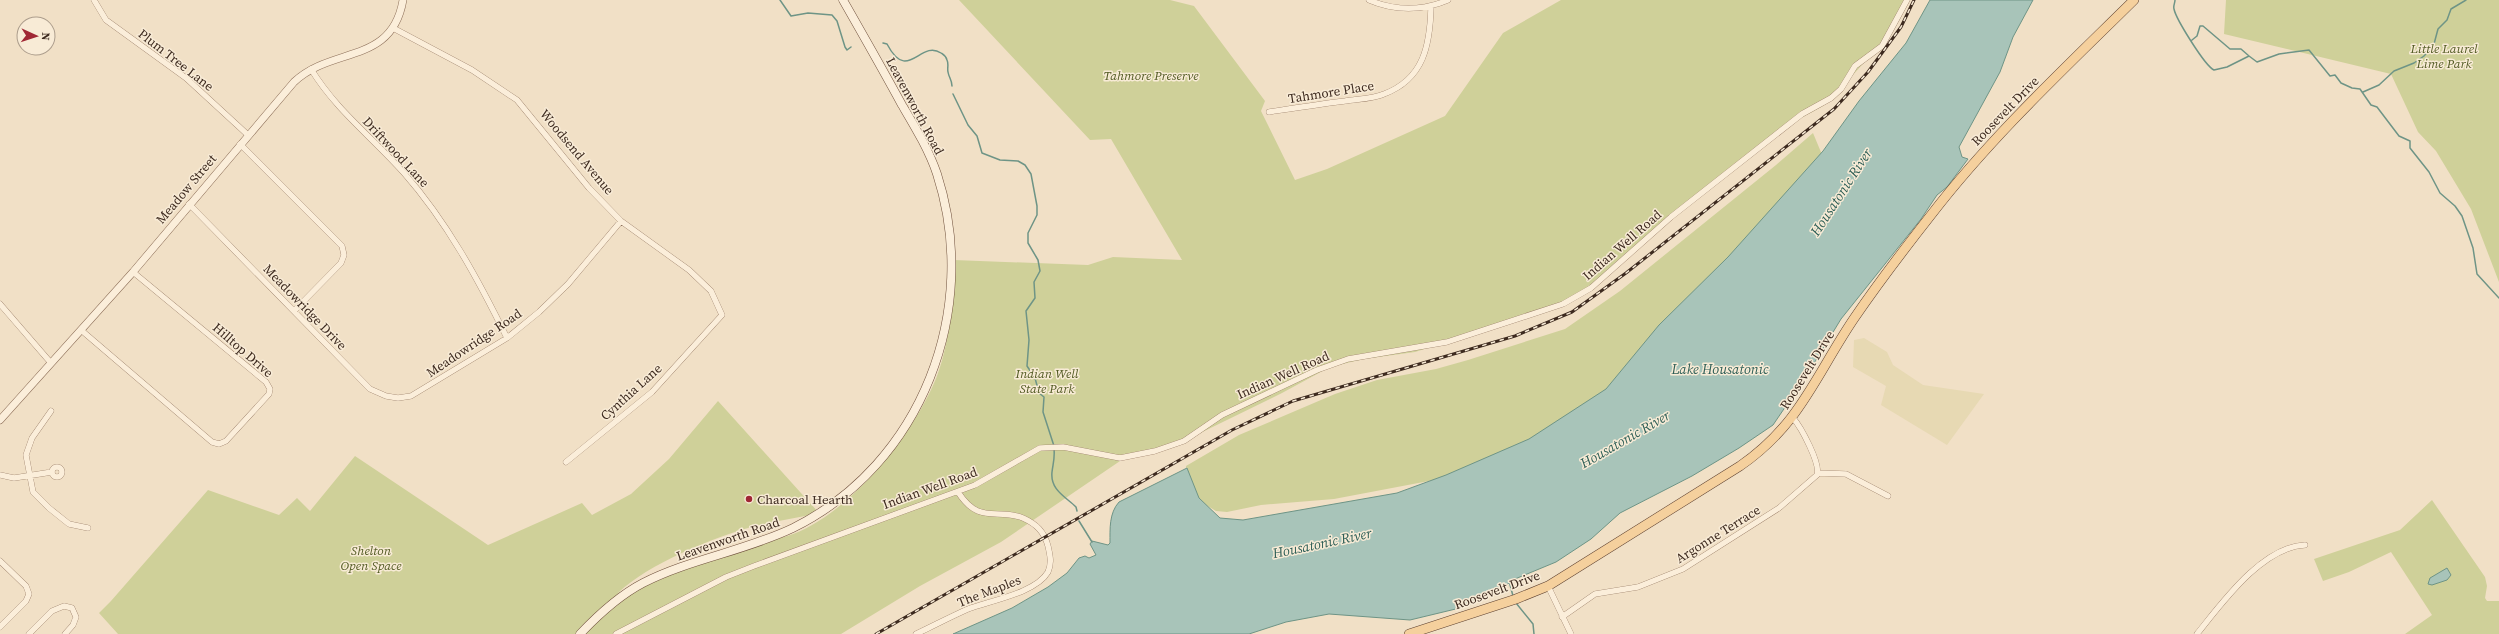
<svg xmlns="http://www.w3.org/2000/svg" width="2499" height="634" viewBox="0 0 2499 634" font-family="'Source Serif 4',serif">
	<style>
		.farmland { fill: #e7d9b3 }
		.green { fill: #cfd099 }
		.water { fill: #a8c4b9; stroke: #6e9486 }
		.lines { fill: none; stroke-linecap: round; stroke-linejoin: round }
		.stream { stroke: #6e9486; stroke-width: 1.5 }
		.minor-casing { stroke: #8e705a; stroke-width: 6 }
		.tertiary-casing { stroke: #8e705a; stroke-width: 8 }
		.secondary-casing { stroke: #70513d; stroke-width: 9 }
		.primary-casing { stroke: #5c3f2f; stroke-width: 10 }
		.minor { stroke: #fbeeda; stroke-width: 5.5 }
		.tertiary { stroke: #fbeeda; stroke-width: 7 }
		.secondary { stroke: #fbeeda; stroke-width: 8 }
		.primary { stroke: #f5d09d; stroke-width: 9 }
		.rail-casing { stroke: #3d2a1f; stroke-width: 3 }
		.rail { stroke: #f8ebd6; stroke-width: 1.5; stroke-dasharray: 4.5; stroke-linecap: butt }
		.poi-dot { fill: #a02734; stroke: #f8ebd6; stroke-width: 1.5 }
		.labels { text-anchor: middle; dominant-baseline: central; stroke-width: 3; stroke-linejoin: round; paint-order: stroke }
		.park-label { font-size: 13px; font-style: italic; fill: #535b24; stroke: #f8ebd6 }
		.street-label { font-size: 13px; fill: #3d2a1f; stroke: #f8ebd6 }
		.poi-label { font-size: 13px; fill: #3d2a1f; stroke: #f8ebd6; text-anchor: start }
		.water-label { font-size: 14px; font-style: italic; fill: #2d5e56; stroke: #f8ebd6 }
	</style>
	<rect width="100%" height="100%" fill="#f1e0c6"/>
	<path class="farmland" d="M1864,338l23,14 6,13 30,20 61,9 -37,51 -66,-40 5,-19 -33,-19 1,-27z"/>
	<path class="green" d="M959,0h211l24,6 71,95 -4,10 34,69 32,-11 118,-53 58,-83 58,-33h347l-19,35 -56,62 -10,9 -31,17 -115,89 -108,91 -154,49 -51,7 -34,8 -48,26 -96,47 -33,14 -30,5 -122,83 -81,44 -79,48h-723l-19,-21 12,-12 97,-111 71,25 18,-17 13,13 45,-55 133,89 94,-42 10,12 39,-21 38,-35 49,-58 101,112c-21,5 -43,8 -64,13 -41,11 -107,38 -137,67 38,-18 78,-33 119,-46 16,-5 34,-6 50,-11 60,-18 128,-103 150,-160 14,-37 15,-78 17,-116l134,5 25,-8 69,3 -71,-121 -21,1z
		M2226,0h273v282l-28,-73 -35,-58 -18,-19 -27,-58 -167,-40z
		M1813,133l10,24 -225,250 -148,70 -116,22 -73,6 -34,7 -11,-1 -10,-6 -12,-11 -6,-15 -2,-13 53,-31 96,-41 42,-14 59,-11 32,-9 97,-31 55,-38 156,-126z
		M2432,500l53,77 2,9 -2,12 2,3h12v33h-94l27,-19 -41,-63 -42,20 -26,9 -9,-22 86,-29z"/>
	<path class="water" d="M1930,0h103l-20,37 -13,35 -41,75 3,10 6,2 -21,28 -10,8 -16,24 -80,100 -34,56 -34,50 -34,23 -47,28 -72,37 -29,26 -35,23 -41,17 -16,11 -35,17 -54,13 -81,-6 -43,8 -37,12h-296l59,-26 36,-21 19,-14 12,-15 6,-2 4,2 7,-3 -6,-11 2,-3 16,4 2,-2c0,-14 -1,-30 9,-41l68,-34 12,30 21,20 23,2 154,-27 49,-18 83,-36 77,-50 53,-64 69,-68 95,-106 36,-50 47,-58z
		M2447,568l4,7 -4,5 -15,5 -4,-1 2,-6z"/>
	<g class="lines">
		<path class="stream" d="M780,0l11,16 17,-3 24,2 5,6 8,26 2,3 4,-3
			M2175,0c0,3 -2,6 -1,9 2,10 31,57 40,61l13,-3 22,-11 8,6 22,-8 30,-4 21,26 5,-1 6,8 11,5 8,1 11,16 6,2 22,29 11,5v7l19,24 11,21 15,13 7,10 11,32 4,26 22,24
			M2192,40l5,-4 3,-10h3l27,23h11l8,7
			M883,43l4,1c21,40 33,-5 54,9 3,2 5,3 6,7 2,4 0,8 1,12 1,6 4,8 4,14
			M2363,92l16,-7 15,-14 20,-8 10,-7 10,-12 4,-15 9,-9 4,-11 15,-9
			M953,94l15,31 9,11 5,17 18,7 18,1 7,4 6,9 6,32v9l-9,18v10l10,17 2,11 -6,11 1,16 -9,13 3,29 -2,26 8,12 4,15 5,4 -1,15 11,34
			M1054,449c1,9 -1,15 -2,23 -2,18 14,25 24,35l1,4
			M1079,521l13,21
			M1509,581l4,15
			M1516,603l17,21 1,10"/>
		<defs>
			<path id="minor" d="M94,0l12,20 80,58 62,57
				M1369,0c25,11 54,11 79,0
				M393,28l79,42 45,30 72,88 32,33 68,49 22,21 11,24 -70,77 -86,70
				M311,69c25,41 61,68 93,104 43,49 74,106 103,165
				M1269,112c26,-4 51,-8 76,-11 12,-2 28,-2 39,-7 40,-15 46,-49 47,-87
				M240,144l102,102 2,9 -3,8 -47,48
				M189,204l181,185 16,7 12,2 13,-2 96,-58 32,-26 29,-28 53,-63
				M0,304l51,59
				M81,330l131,112 7,2 7,-3 43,-47 1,-5 -4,-7 -133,-110
				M51,411l-19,27 -6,17 7,37 16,16 20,16 19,4
				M52 472a5 5 0 1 1 10 0a5 5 0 1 1-10 0Z
				M1818,473l28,1 42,22
				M0,475l14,3 38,-6
				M0,561l26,25 3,8 -3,7 -26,26
				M1548,586l23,48
				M1562,617l33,-23 43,-7 45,-18 96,-61 38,-33c4,-11 -16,-48 -24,-57
				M29,634l23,-23 12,-5 8,2 4,9 -3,8 -8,9
				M616,634l110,-57 28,-11 221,-81 65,-37 23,-1 57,11 35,-7 29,-10 38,-26 95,-45 31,-11 99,-17 116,-38 28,-16 80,-71 131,-103 29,-16 10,-9 14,-23 27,-20 25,-46
				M916,634c17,-8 34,-17 52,-25 21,-8 68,-16 80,-37 4,-9 2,-17 0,-26 -4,-15 -12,-22 -25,-28 -27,-11 -43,8 -65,-26
				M2197,634c25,-31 65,-87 108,-89"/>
			<path id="tertiary" d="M0,420l133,-148 161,-190c38,-36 98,-17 109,-82"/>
			<path id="secondary" d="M580,634c18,-19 40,-39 63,-51 47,-24 102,-32 150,-55 129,-64 188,-218 144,-354 -8,-24 -22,-47 -35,-69 -19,-35 -39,-70 -59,-105"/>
			<path id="primary" d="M1409,634l107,-35 32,-13 192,-120c61,-42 76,-92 115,-149 24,-35 50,-69 76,-102 60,-78 133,-146 203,-215"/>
		</defs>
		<use href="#minor" class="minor-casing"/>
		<use href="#tertiary" class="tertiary-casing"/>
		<use href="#secondary" class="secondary-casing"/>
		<use href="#primary" class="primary-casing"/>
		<use href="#minor" class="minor"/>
		<use href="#tertiary" class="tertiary"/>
		<use href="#secondary" class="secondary"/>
		<use href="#primary" class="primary"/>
		<defs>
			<path id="rail" d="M876,634l356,-204 61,-29 222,-65 57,-24 54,-39 208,-164 34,-37 33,-45 13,-27"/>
		</defs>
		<use href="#rail" class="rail-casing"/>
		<use href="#rail" class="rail"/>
	</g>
	<circle class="poi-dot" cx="749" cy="499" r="4"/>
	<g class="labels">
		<g class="park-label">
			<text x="2444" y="48">Little Laurel<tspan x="2444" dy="15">Lime Park</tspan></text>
			<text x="1151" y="75">Tahmore Preserve</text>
			<text x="1047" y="373">Indian Well<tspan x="1047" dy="15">State Park</tspan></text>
			<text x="371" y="550">Shelton<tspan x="371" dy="15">Open Space</tspan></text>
		</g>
		<g class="street-label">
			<text transform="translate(176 60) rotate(38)">Plum Tree Lane</text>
			<text transform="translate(1331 92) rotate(-9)">Tahmore Place</text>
			<text transform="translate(915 106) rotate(62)">Leavenworth Road</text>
			<text transform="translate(2005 111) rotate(-46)">Roosevelt Drive</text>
			<text transform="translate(396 152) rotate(47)">Driftwood Lane</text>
			<text transform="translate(577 152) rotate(50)">Woodsend Avenue</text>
			<text transform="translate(186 189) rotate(-50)">Meadow Street</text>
			<text transform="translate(1622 245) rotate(-41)">Indian Well Road</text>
			<text transform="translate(305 307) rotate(46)">Meadowridge Drive</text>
			<text transform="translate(474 343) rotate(-34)">Meadowridge Road</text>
			<text transform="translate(243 350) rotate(41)">Hilltop Drive</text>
			<text transform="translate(1807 370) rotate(-58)">Roosevelt Drive</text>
			<text transform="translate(1283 375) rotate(-24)">Indian Well Road</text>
			<text transform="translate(631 392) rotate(-42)">Cynthia Lane</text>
			<text transform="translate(930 488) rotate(-20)">Indian Well Road</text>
			<text transform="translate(1718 534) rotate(-32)">Argonne Terrace</text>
			<text transform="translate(728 539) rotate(-19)">Leavenworth Road</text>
			<text transform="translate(1497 590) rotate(-20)">Roosevelt Drive</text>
			<text transform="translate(989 591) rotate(-21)">The Maples</text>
		</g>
		<g class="poi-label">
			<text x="757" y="499">Charcoal Hearth</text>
		</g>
		<g class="water-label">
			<text transform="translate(1841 192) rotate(-57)">Housatonic River</text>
			<text x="1720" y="369">Lake Housatonic</text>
			<text transform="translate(1625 439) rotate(-30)">Housatonic River</text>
			<text transform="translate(1322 543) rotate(-12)">Housatonic River</text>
		</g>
	</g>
	<g transform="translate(36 36) rotate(93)"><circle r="19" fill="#f8ebd6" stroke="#ad9e8d"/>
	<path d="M0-3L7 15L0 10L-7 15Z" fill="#a02734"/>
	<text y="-6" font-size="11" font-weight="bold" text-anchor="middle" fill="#3d2a1f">N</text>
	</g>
</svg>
